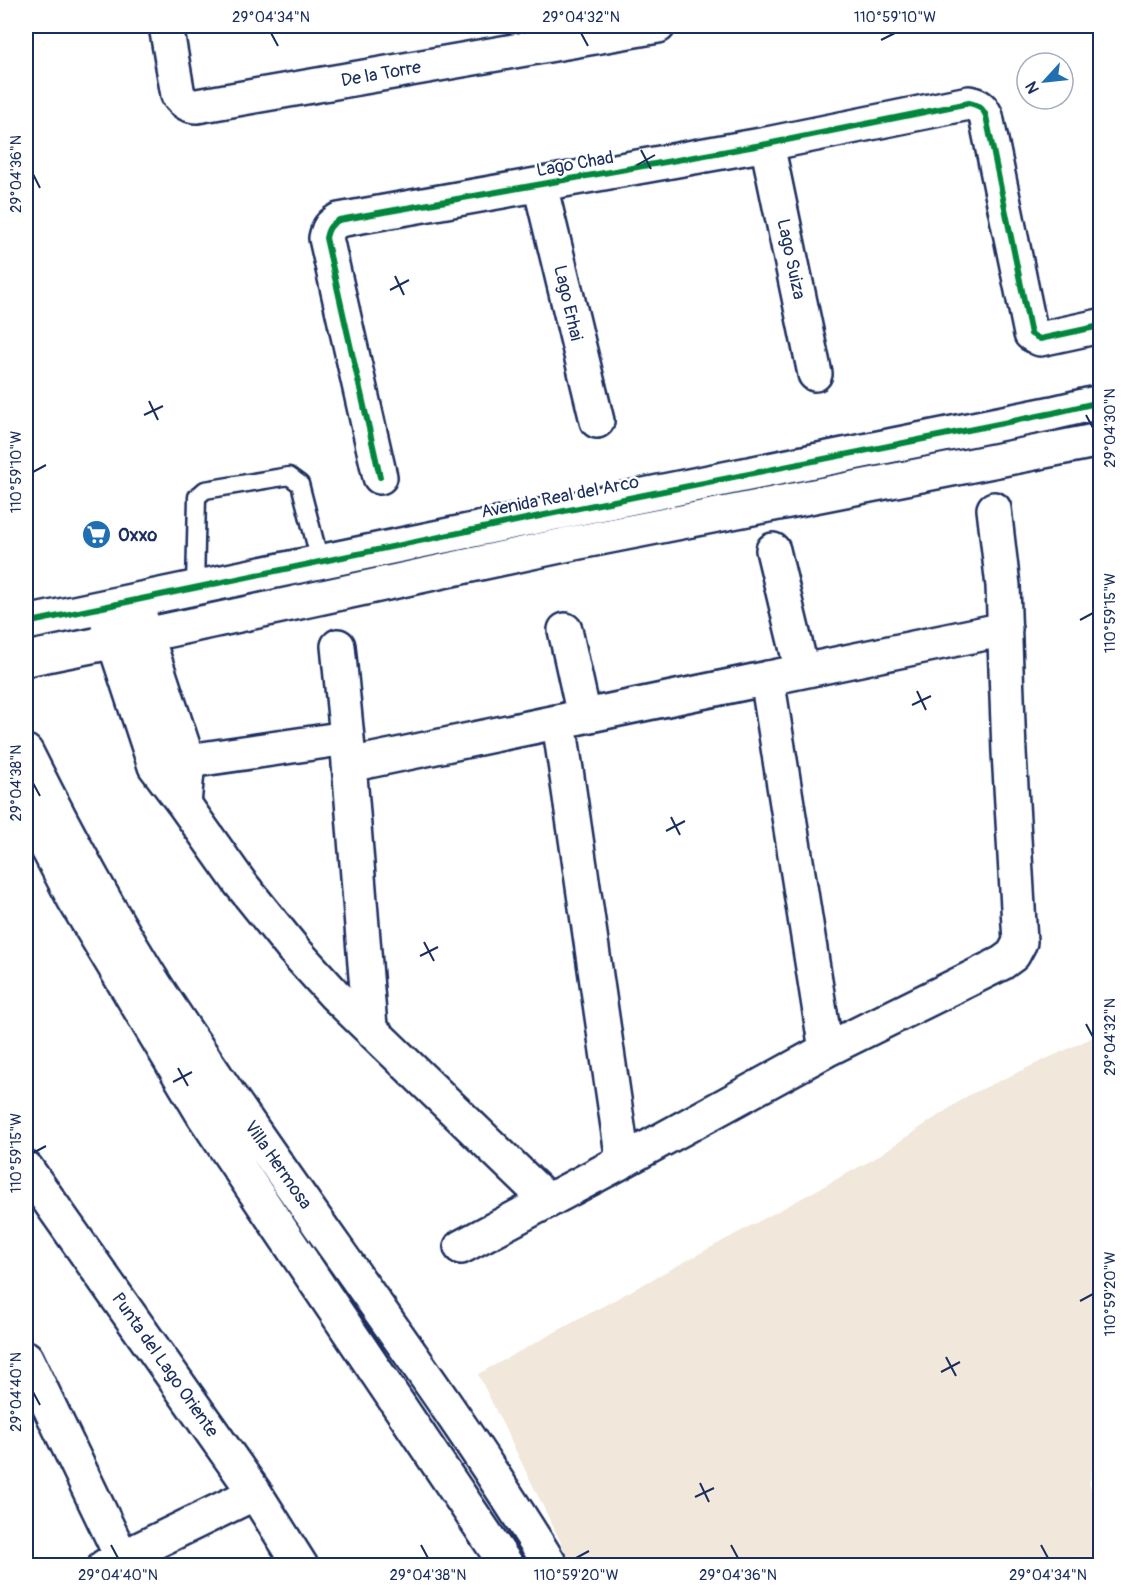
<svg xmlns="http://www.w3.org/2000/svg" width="1126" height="1591" viewBox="0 0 1126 1591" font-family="Pangolin,sans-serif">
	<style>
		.built { fill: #f1e7da }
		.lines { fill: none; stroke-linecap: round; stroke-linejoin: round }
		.service-casing { stroke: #1b2f5e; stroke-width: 21 }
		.minor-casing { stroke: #1b2f5e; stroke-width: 38 }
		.service { stroke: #fff; stroke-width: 16 }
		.minor { stroke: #fff; stroke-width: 33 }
		.cycleway-casing { stroke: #fff; stroke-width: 10 }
		.cycleway { stroke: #00873e; stroke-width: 6 }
		.ticks { fill: none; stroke: #1b2f5e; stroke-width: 2 }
		.labels { text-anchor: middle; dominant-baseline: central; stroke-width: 5; stroke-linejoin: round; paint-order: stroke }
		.street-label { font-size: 18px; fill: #1b2f5e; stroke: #fff }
		.poi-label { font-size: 18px; font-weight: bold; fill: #1b2f5e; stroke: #fff; text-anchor: start }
		.neatline { fill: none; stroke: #1b2f5e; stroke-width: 2 }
		.ticks-label { font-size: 15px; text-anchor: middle; fill: #1b2f5e }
	</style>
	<rect width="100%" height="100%" fill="#fff"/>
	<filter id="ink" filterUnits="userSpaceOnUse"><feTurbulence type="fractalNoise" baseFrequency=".0167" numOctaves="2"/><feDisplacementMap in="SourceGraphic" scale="12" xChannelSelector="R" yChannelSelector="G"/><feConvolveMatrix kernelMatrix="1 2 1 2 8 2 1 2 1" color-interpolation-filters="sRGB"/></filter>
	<g filter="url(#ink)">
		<path class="built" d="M1100,1034v405l-11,45 11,22v51h-52l-95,9 -381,-1 -94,-191 394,-214 97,-65z"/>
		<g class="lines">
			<defs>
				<path id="service" d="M195,587l2,-90 8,-7 84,-14 11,8 20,77"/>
				<path id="minor" d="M166,26l12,69c5,7 10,11 19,11l461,-80
					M767,144l48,230
					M540,185l57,236
					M380,477l-54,-239c2,-9 4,-13 13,-18l428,-76 202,-41c9,2 13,4 17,13l45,218 9,5 60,-13
					M773,550l29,121
					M140,616l48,145 -4,43
					M26,623l538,-112 489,-98 47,-11
					M108,623l47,143 29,38 56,79 54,67 40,44 214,207
					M565,630l19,86
					M338,646l9,92 23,289
					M26,659l120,-24 423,-91 531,-104
					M767,678l59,372
					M559,722l64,439
					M26,752c37,74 76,147 119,217 23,38 49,74 73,110 110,163 230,319 333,487
					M168,764l179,-26
					M349,765l656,-136
					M26,807l48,92 130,217 303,450
					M26,1168l229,325 46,73
					M461,1247l162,-86 203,-111 176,-87 11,-8 7,-13 -11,-190 -6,-166 -9,-77
					M26,1358l100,208
					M105,1566l150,-73"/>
			</defs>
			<use href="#service" class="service-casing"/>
			<use href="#minor" class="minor-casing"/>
			<use href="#service" class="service"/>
			<use href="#minor" class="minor"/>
			<defs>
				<path id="cycleway" d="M380,477l-54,-239c2,-9 4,-13 13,-18l428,-76 202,-41c9,2 13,4 17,13l45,218 9,5 60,-13
					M26,623l538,-112 489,-98 47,-11"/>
			</defs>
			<use href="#cycleway" class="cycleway-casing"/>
			<use href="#cycleway" class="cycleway"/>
		</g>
	</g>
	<path class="ticks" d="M271,33l7,13M581,33l7,13M881,40l14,-7M641,150l10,19M637,165l18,-10M33,174l7,14M395,276l9,19M390,290l19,-10M149,401l9,19M144,415l19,-9M1086,415l7,13M33,472l13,-7M1080,620l13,-7M917,691l9,19M912,705l19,-9M33,783l7,13M671,817l9,18M666,831l19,-10M424,942l10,19M420,956l18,-9M1086,1024l7,13M178,1068l10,18M173,1082l19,-10M33,1153l13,-7M1080,1301l13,-7M946,1357l10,19M941,1372l19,-10M33,1392l7,13M700,1483l9,19M695,1497l19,-9M111,1545l7,13M421,1545l7,13M731,1545l7,13M1041,1545l7,13M576,1558l13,-7"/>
	<defs>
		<symbol id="supermarket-disc" viewBox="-11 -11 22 22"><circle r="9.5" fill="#1f6fb2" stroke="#fff"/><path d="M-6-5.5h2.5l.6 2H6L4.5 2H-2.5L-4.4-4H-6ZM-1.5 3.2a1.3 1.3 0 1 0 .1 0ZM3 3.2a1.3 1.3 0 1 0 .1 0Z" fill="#fff"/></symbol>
	</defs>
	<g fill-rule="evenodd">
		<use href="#supermarket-disc" x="80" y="518" width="33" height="33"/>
	</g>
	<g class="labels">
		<g class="street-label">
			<text transform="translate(381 74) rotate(-10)">De la Torre</text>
			<text transform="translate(575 164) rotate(-10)">Lago Chad</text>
			<text transform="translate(791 259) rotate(78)">Lago Suiza</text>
			<text transform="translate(568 303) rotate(77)">Lago Erhai</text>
			<text transform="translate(560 497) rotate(-11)">Avenida Real del Arco</text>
			<text transform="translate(278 1165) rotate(55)">Villa Hermosa</text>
			<text transform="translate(165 1365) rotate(55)">Punta del Lago Oriente</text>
		</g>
		<g class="poi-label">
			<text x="118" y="535">Oxxo</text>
		</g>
	</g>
	<rect width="1126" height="1591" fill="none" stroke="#fff" stroke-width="66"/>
	<g transform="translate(1045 81) rotate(243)"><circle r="28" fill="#ffffff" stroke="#a4acbf" stroke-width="1.5"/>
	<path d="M0-4.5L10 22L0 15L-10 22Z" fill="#1f6fb2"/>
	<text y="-9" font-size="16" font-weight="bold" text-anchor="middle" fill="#1b2f5e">N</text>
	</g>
	<rect x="33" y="33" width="1060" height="1525" class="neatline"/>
	<g class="ticks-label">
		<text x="271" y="22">29°04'34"N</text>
		<text x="581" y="22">29°04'32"N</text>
		<text x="895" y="22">110°59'10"W</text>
		<text transform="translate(16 174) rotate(-90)" y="5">29°04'36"N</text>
		<text transform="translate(1110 428) rotate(-90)" y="5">29°04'30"N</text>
		<text transform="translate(16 472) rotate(-90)" y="5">110°59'10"W</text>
		<text transform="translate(1110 613) rotate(-90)" y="5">110°59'15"W</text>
		<text transform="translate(16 783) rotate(-90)" y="5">29°04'38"N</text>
		<text transform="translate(1110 1037) rotate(-90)" y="5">29°04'32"N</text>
		<text transform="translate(16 1153) rotate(-90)" y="5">110°59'15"W</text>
		<text transform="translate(1110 1294) rotate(-90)" y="5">110°59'20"W</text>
		<text transform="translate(16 1392) rotate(-90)" y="5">29°04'40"N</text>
		<text x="118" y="1580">29°04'40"N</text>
		<text x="428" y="1580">29°04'38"N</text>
		<text x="576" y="1580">110°59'20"W</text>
		<text x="738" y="1580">29°04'36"N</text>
		<text x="1048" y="1580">29°04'34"N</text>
	</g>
</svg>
